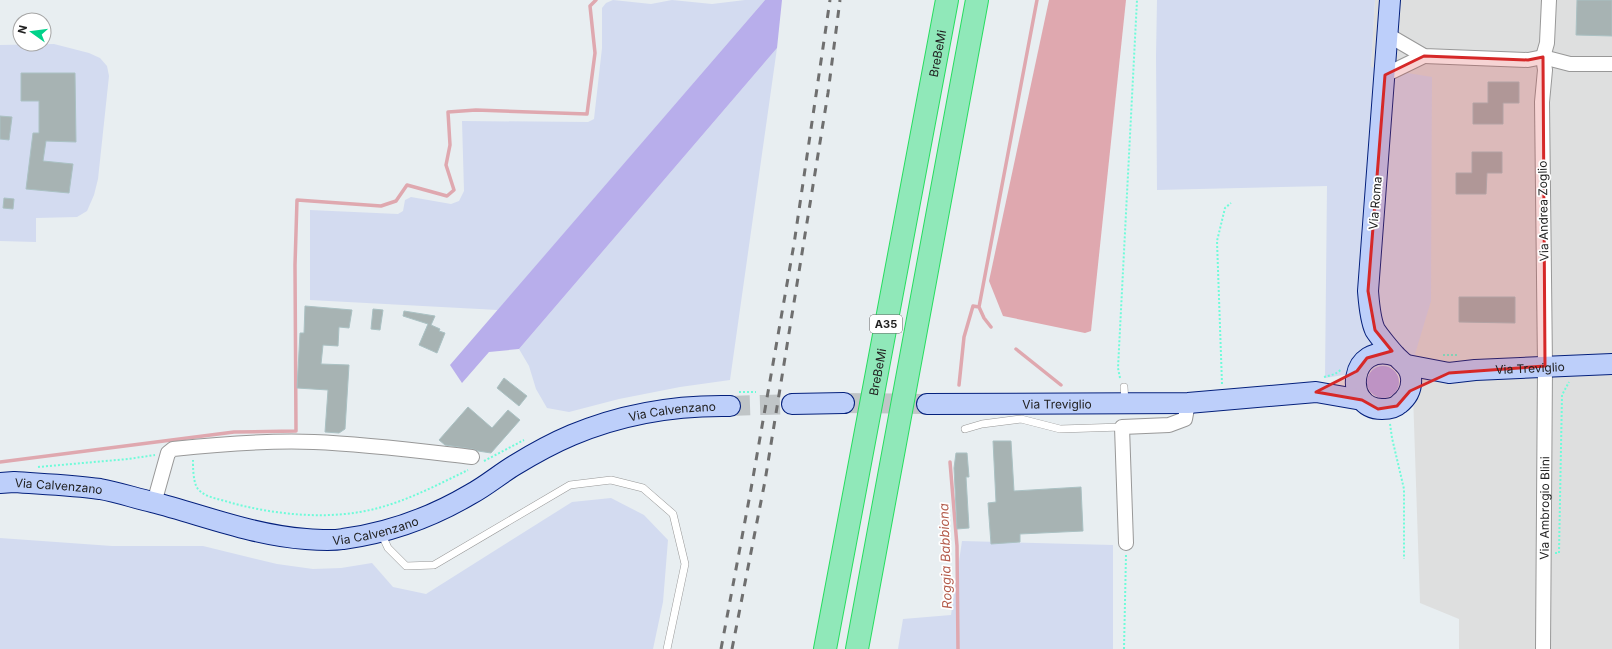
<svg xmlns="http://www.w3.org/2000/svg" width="1612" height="649" viewBox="0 0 1612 649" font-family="Inter,sans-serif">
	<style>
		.residential { fill: #dedfdf }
		.farmland { fill: #d3dbf0 }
		.grass { fill: #b8aeeb }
		.water { fill: #dfa8af }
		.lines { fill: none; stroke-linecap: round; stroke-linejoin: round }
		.stream { stroke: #dfa8af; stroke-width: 3.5 }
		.building { fill: #a7b3b3; stroke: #aac1c3 }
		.secondary-tunnel { stroke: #c0c5c7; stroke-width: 20; stroke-dasharray: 20 10; stroke-linecap: butt }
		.lane-casing { stroke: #989898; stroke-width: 8 }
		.street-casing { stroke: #989898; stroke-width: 16 }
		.secondary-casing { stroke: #04207c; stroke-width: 22 }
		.highway-casing { stroke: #27dd60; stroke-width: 24 }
		.path { stroke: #6ffbd9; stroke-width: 2; stroke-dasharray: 2 2; stroke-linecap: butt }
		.lane { stroke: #fff; stroke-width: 7 }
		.street { stroke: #fff; stroke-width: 14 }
		.secondary { stroke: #bdcffa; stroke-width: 20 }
		.highway { stroke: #90e8b9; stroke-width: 22 }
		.rail { stroke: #6f6f6f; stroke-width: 3; stroke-dasharray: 8 8; stroke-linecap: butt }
		.marked { fill: #d62828; fill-opacity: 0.2; stroke: #d62828; stroke-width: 3; stroke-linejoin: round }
		.labels { text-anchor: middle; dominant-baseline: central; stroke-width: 3.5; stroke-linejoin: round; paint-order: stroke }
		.shield { fill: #fff; stroke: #646464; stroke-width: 1 }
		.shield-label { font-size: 11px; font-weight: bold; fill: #212121 }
		.street-label { font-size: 12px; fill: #212121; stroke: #fff }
		.water-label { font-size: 13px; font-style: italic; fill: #b35b4b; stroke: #fff }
	</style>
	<rect width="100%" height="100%" fill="#e8eef1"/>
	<path class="residential" d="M1375,0h237v649h-153v-30l-39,-16 -8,-239 -41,-297z"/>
	<path class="farmland" d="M613,0l38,4 21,-4 40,4 33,-4h20l-267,310 -188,-10v-90l88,4 5,-3 2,-11 6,-3 40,7 8,-3 5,-10 -2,-70 126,1 6,-3 8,-71v-40l4,-5z
		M1157,0h218l-4,67 61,10 -1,224 -19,63 -87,14 2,-192 -170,4 -1,-134z
		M54,44l35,9 11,5 7,8 2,10 -11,103 -4,16 -7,16 -10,6 -41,1v24l-36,-1v-196z
		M777,48l-47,332 -50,7 -61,12 -50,13 -22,-4 -11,-19 -7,-23 -10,-17z
		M611,498l33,17 24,25 -5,62 -10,47h-653v-111l112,8h91l74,18 36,5 28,-1 31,-5 21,24 33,7 146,-92z
		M962,541l151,4v104h-215l5,-30 48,-4z"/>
	<path class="grass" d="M765,0h17l-5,48 -258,301 -30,3 -27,31 -12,-18z
		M1367 382a16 16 0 1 1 32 0a16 16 0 1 1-32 0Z"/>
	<path class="water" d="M1049,0h77l-35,331 -6,2 -82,-17 -14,-35z"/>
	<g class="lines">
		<path class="stream" d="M991,327l-7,-9 -5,-11 58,-307
			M1016,349l45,36
			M959,385l5,-48 9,-31 6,1
			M0,462l234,-30 62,-1 -1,-166 2,-65 84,6 15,-5 11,-16 40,11 7,-6 -8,-25 4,-20 -2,-33 28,-2 111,4 8,-61 -5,-47 6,-6
			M950,462l7,84 1,103"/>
	</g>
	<path class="building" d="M1577,0h35v36l-36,-1z
		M21,73h54l1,69 -30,-1 -3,20 30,3 -4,29 -43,-4 7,-56h6v-32h-18z
		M1488,82h31v21h-16v21h-30v-21h15z
		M0,116l12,1 -3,23 -9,-1z
		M1472,152h30v21h-15l-1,21h-30v-21h16z
		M4,198l10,1 -1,10 -10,-1z
		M1459,297h56v26l-56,-1z
		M305,306l47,4 -3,18 -10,-1 -1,19 -15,-1 -2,19 28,1 -4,64 -6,4 -14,-1 3,-42 -31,-2 3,-55h4z
		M373,309l10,1 -3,20 -9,-1z
		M404,311l31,5 -4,9 9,4 -1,2 6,2 -8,20 -18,-8 9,-21 -25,-8z
		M504,378l23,18 -8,10 -22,-18z
		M468,407l24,21 16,-18 12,10 -29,33 -13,-2 -5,-2 -28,-4 -6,-5z
		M993,441h18l3,50 67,-4 2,44 -63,3v8l-29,2 -3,-41 8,-1z
		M956,453h11l2,24h-3l3,51 -12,1 -3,-61z"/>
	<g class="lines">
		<path class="secondary-tunnel" d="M844,403l83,1
			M730,406l62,-2"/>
		<defs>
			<path id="lane" d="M1124,387l1,16
				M965,429l17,-5 39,-5 39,10 62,-2
				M381,533l7,15 18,18 28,-1 136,-80 41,-5 32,8 30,26 12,50 -18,85"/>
			<g id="street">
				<path d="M1388,35l36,21 104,4 15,-3 27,7h42"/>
				<path d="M1385,75l39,-19"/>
				<path d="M154,503l14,-50 5,-4c47,-5 94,-9 141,-7 53,2 106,9 158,15"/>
				<path d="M1126,543l-4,-116 47,-2 16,-6 3,-16"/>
				<path id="s1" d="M1543,649l2,-283 -3,-264 3,-32 -2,-13 4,-14 2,-43"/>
			</g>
			<g id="secondary">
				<path d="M1390,0l-22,291c1,12 2,28 7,39 3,5 17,22 21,26 7,7 14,11 15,22 1,11 -3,19 -12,26 -4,4 -10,5 -17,5 -40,0 -33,-69 14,-53"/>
				<path id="s2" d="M1407,365l42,8 26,-3 137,-6"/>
				<path d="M792,404l52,-1"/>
				<path id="s3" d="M927,404l261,-1 128,-11 46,8"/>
				<path id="s4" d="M0,483l14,-1c28,2 58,3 86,7 17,3 35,9 52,13 51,13 100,33 154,37 12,1 25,2 37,0 45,-6 89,-22 128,-45 15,-8 29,-20 44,-29 18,-11 38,-22 57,-30 50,-21 104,-30 158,-29"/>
			</g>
			<g id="highway">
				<path id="s5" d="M825,649l122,-649"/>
				<path d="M857,649l120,-649"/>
			</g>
		</defs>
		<use href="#lane" class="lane-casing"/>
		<use href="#street" class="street-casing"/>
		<use href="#secondary" class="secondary-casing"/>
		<use href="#highway" class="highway-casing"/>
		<path class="path" d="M1443,355h14
			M1324,377l11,-3 7,-5
			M1120,378l-2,-10 19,-368
			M1222,384l-5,-143 8,-33 6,-5
			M739,392h17
			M1390,424l2,14 12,51v70
			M193,460c0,7 0,23 5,29 7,8 17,9 27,12 47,14 106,20 153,7 31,-8 61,-24 90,-38
			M484,461l40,-21
			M38,467l90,-8 27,-4
			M1555,553h4l3,-158 7,-13
			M1124,649l2,-95"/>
		<use href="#lane" class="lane"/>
		<use href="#street" class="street"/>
		<use href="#secondary" class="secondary"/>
		<use href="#highway" class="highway"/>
		<path class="rail" d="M721,649l30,-160 43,-245 36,-244
			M732,649l33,-168 63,-388 12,-93"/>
	</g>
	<path class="marked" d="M1424,56l104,4 15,-3 2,309 -96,7 -39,18 -13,15 -19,3 -16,-9 -46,-8 41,-21 10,-13 25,-7 -17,-21 -7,-39 17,-216z"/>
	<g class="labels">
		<rect class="shield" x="870" y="315" width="32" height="18" rx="3"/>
		<g class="shield-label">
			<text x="886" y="324">A35</text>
		</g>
		<g class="street-label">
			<text stroke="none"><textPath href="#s5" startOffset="606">BreBeMi</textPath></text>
			<text transform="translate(1375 203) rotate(-85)">Via Roma</text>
			<text transform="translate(1543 211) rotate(-91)">Via Andrea Zoglio</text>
			<text stroke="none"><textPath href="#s2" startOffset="124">Via Treviglio</textPath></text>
			<text stroke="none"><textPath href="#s5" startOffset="282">BreBeMi</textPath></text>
			<text stroke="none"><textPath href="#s3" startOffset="130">Via Treviglio</textPath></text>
			<text stroke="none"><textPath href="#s4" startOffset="707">Via Calvenzano</textPath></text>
			<text stroke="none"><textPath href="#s4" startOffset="59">Via Calvenzano</textPath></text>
			<text stroke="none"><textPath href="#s1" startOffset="141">Via Ambrogio Blini</textPath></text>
			<text stroke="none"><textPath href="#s4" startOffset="383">Via Calvenzano</textPath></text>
		</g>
		<g class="water-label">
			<text transform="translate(945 556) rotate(-92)">Roggia Babbiona</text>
		</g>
	</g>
	<g transform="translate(32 32) rotate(284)"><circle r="19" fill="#ffffff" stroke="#a6a6a6"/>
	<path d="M0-3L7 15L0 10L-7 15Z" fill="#00d28a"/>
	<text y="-6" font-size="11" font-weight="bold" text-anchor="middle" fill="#212121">N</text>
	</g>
</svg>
